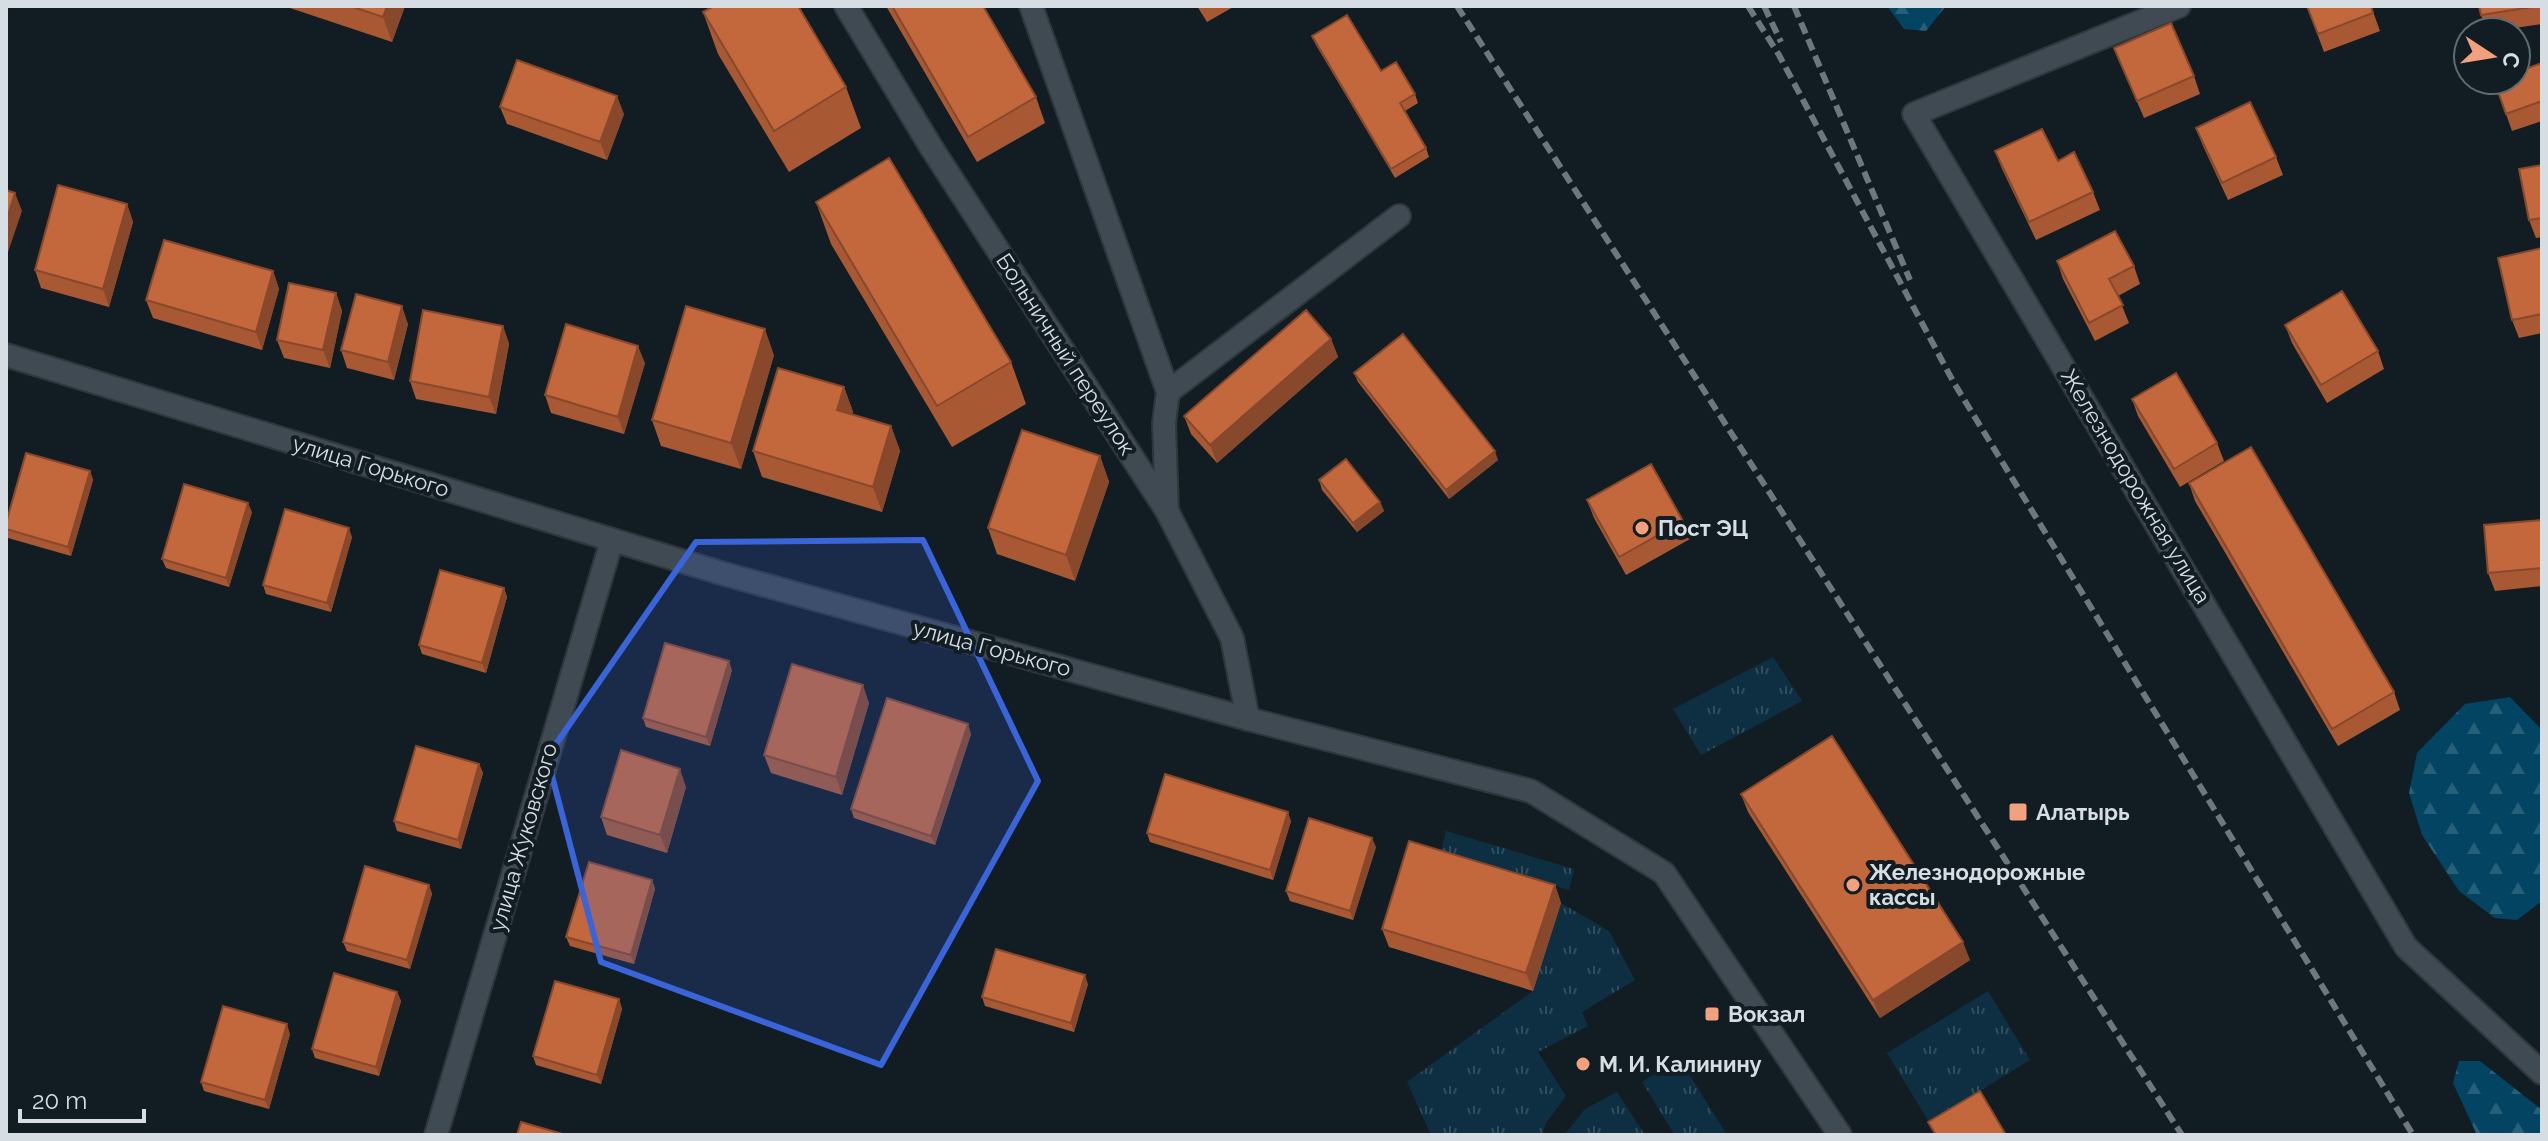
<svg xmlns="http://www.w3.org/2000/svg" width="2548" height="1141" viewBox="0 0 2548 1141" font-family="Raleway,sans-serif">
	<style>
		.grass { fill: url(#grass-tufts) }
		.forest { fill: url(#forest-firs) }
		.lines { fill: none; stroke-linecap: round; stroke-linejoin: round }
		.service-casing { stroke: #30363c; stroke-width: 26 }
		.minor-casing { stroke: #30363c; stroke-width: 26 }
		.tertiary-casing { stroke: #30363c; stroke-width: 26 }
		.service { stroke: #3f4a52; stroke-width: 22 }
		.minor { stroke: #3f4a52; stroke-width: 22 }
		.tertiary { stroke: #3f4a52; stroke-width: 22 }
		.rail { stroke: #6e777d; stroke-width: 6; stroke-dasharray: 12 6; stroke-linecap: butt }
		.wall { fill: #a85934 }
		.shaded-wall { fill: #88482b }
		.building { fill: #c3673d; stroke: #88482b; stroke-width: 2 }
		.marked { fill: #3964da; fill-opacity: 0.2; stroke: #3964da; stroke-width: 6; stroke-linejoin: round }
		.poi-dot { fill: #f1a17d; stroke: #121d23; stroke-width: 3 }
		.labels { text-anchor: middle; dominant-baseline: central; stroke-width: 8; stroke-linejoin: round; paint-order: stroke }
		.street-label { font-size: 22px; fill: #d7dee3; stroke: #121d23 }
		.poi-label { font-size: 22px; font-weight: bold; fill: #d7dee3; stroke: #121d23; text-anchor: start }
	</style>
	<defs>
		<pattern id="grass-tufts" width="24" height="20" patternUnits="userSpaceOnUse" patternTransform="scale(2)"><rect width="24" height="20" fill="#0d2f41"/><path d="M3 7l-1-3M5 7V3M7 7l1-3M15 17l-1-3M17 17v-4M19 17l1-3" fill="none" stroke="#304d5c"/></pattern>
		<pattern id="forest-firs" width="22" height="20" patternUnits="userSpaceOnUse" patternTransform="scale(2)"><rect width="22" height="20" fill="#024462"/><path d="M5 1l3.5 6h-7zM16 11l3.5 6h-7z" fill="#265f78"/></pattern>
	</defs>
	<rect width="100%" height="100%" fill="#121d23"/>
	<path class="grass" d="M1773,657l29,44 -101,54 -28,-46z
		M1446,831l128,38 -5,21 -128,-39z
		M1561,903l48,28 26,49 -53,32 6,14 -50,26 28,44 -20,27 -4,12h-111l-24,-53 126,-91z
		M1988,991l42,69 -101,62 -42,-69z
		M1679,1058l48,77h-52l-33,-53z
		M1617,1092l28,43h-81l21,-26z"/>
	<path class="forest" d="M1887,6h59l-20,25 -22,-2z
		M2510,697l30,31 2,9v164l-25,19 -22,-2 -36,-27 -37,-56 -13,-42 8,-40 48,-49z
		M2459,1061h21l62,49v25h-65l-24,-52z"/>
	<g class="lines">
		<defs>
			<path id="service" d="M1031,6l137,386 -4,31 3,88
				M1168,392l231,-176"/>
			<path id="minor" d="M846,6l85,141 236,364 65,127 16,81
				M2179,6l-265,108 492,833 136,126"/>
			<path id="tertiary" d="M6,355l715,218 527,146 283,72 133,82 176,262
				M436,1135l176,-595"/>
		</defs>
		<use href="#service" class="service-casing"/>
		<use href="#minor" class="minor-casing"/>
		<use href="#tertiary" class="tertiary-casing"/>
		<use href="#service" class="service"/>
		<use href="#minor" class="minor"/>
		<use href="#tertiary" class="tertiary"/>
		<path class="rail" d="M1457,6l725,1129
			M1748,6l31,49 175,328 459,752
			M1764,6l17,36
			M1794,6l116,274"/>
	</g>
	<path class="wall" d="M284,6h121l-13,36z
		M886,6h97l53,91 9,26 -68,39z
		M1197,6h38l-28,16z
		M2307,6h64l9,25 -56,21z
		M2479,6h63v18l-55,8 -6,-17z
		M703,12l143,75 15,41 -72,44 -71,-118z
		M1312,36l69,35 34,23 3,9 -13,8 21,37 3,9 -34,21 -79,-133z
		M2114,48l80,28 6,18 -56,24z
		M2542,63v58l-30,10 -18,-51z
		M500,107l124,7 -17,46 -100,-36z
		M2196,128l80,29 7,18 -55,25 -25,-54z
		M1995,151l63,10 35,31 7,18 -64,30 -34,-71z
		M2542,165v72l-6,1 -7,-18z
		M816,202l195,160 15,42 -74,43 -121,-203z
		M127,204l6,18 -24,85 -68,-19 -6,-18z
		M2542,248v85l-23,5 -7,-18z
		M2057,261l77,5 6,18 -22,12 11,27 -34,18 -32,-62z
		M273,271l6,18 -17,61 -109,-32 -7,-18z
		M336,293l6,18 -12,57 -46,-10 -7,-18z
		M408,324l-14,56 -47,-12 -6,-18z
		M2285,325l93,26 6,18 -57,34 -35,-60z
		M503,326l6,18 -13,70 -80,-15 -6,-18z
		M1331,339l7,18 -121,106 -26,-29 -7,-18z
		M774,355l-33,114 -80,-23 -9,-26z
		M645,363l-21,71 -73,-21 -6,-18z
		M1354,373l144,87 -49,39 -91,-117z
		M844,387l9,25 -1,2 39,12 9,25 -18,61 -120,-35 -9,-26z
		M2132,399l85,44 7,18 -44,26 -42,-71z
		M1100,456l9,26 -34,99 -78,-27 -9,-26z
		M90,471l3,9 -22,76 -63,-18 -2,-5v-10z
		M1319,480l61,22 4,9 -27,21 -35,-42z
		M2189,483l205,209 6,18 -62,36 -143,-245z
		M1587,500l96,21 7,18 -64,36 -32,-57z
		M252,512l-23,75 -63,-19 -4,-9z
		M2542,520v66l-47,5 -7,-18z
		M352,537l-21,75 -65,-18 -3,-9z
		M504,588l3,9 -21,76 -64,-19 -3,-9z
		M732,670l-22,76 -64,-19 -3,-9z
		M869,703l-27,92 -71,-22 -7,-18z
		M971,734l-36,111 -81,-27 -3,-9z
		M479,764l4,9 -22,76 -64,-18 -3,-10z
		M686,787l-19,66 -60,-18 -6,-18z
		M1741,794l229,166 -90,58 -132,-206z
		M1291,821l-18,59 -123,-38 -3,-9z
		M1376,847l-23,73 -63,-19 -4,-10z
		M652,880l3,9 -21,75 -64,-18 -4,-9z
		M429,885l3,9 -22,75 -63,-18 -4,-9z
		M1555,885l6,18 -28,88 -144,-44 -7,-18z
		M1088,984l-14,48 -89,-26 -3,-9z
		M397,992l4,9 -22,75 -64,-18 -3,-9z
		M619,999l3,10 -21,75 -65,-19 -3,-9z
		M290,1034l-21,75 -65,-18 -3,-9z"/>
	<path class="shaded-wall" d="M387,6h18l-13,36 -9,-25z
		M617,96l7,18 -17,46 -7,-18z
		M15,193l7,18 -16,47v-37z
		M127,204l6,18 -24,85 -6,-18z
		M273,271l6,18 -17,61 -6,-18z
		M336,293l6,18 -12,57 -7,-18z
		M402,306l6,18 -14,56 -6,-18z
		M503,326l6,18 -13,70 -7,-17z
		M765,329l9,26 -33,114 -10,-26z
		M1331,339l7,18 -121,106 -7,-18z
		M638,346l7,17 -21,71 -6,-17z
		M844,387l9,25 -7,23 -9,-25z
		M891,426l9,25 -18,61 -9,-25z
		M1495,451l3,9 -49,39 -3,-9z
		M1100,456l9,26 -34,99 -9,-26z
		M90,471l3,9 -22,76 -3,-9z
		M1380,502l4,9 -27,21 -4,-9z
		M248,503l4,9 -23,75 -3,-9z
		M349,528l3,9 -21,75 -4,-9z
		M504,588l3,9 -21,76 -4,-10z
		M729,661l3,9 -22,76 -4,-9z
		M863,685l6,18 -27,92 -6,-18z
		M968,724l3,10 -36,111 -4,-9z
		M479,764l4,9 -22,76 -3,-9z
		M680,769l6,18 -19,66 -7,-18z
		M1288,812l3,9 -18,59 -3,-10z
		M1372,838l4,9 -23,73 -3,-9z
		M652,880l3,9 -21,75 -3,-9z
		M429,885l3,9 -22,75 -3,-9z
		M1555,885l6,18 -28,88 -7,-18z
		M1963,942l7,18 -90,58 -7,-18z
		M1085,975l3,9 -14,48 -3,-9z
		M397,992l4,9 -22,75 -3,-9z
		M619,999l3,10 -21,75 -4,-9z
		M287,1024l3,10 -21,75 -4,-9z"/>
	<path class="building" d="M350,6h37l-4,11z
		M714,6h84l48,81 -72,44 -71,-119z
		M892,6h91l53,91 -68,40z
		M2307,6h64l2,7 -55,21z
		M2479,6h59l-57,9z
		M1347,15l34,56 15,-9 19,32 -15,9 26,45 -35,21 -79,-133z
		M2171,23l23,53 -57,25 -23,-53z
		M2512,23l3,9h-27z
		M2516,34l12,34 14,-5v38l-36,13 -12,-34h22z
		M517,60l100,36 -17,46 -100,-35z
		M2250,102l26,55 -54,26 -26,-55z
		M2042,129l16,32 16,-9 19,40 -64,30 -34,-71z
		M889,158l122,204 -74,44 -121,-204z
		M2542,165v53l-13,2 -10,-51z
		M58,185l69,19 -24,85 -68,-19z
		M6,190l9,3 -9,28z
		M2115,231l19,35 -25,13 14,26 -34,18 -32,-62z
		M164,240l109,31 -17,61 -110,-32z
		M2542,248v66l-30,6 -14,-62z
		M289,283l47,10 -13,57 -46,-10z
		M2342,291l36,60 -57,34 -36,-60z
		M356,294l46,12 -14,56 -47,-12z
		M686,306l79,23 -34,114 -79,-23z
		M423,310l80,16 -14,71 -79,-16z
		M1306,310l25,29 -121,106 -26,-29z
		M566,324l72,22 -20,71 -73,-22z
		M1403,334l92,117 -49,39 -92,-117z
		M778,368l66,19 -7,23 54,16 -18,61 -120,-36z
		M2176,373l41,70 -43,26 -42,-70z
		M1022,430l78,26 -34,99 -78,-27z
		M2251,447l143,245 -62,37 -143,-246z
		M26,453l64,18 -22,76 -62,-18v-6z
		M1346,459l34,43 -27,21 -34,-43z
		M1651,464l32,57 -64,36 -32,-57z
		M184,484l64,19 -22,75 -64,-19z
		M285,509l64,19 -22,75 -64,-18z
		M2542,520v48l-54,5 -4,-48z
		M440,570l64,18 -22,75 -63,-18z
		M665,643l64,18 -23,76 -63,-19z
		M792,664l71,21 -27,92 -72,-22z
		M887,698l81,26 -37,112 -80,-27z
		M1832,736l131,206 -90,58 -132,-206z
		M416,746l63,18 -21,76 -64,-19z
		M621,750l59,19 -20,66 -59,-18z
		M1165,774l123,38 -18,58 -123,-37z
		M1309,818l63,20 -22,73 -64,-20z
		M1409,841l146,44 -29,88 -144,-44z
		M589,862l63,18 -21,75 -65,-18z
		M365,866l64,19 -22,75 -64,-18z
		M996,949l89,26 -14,48 -89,-26z
		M334,973l63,19 -21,75 -64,-18z
		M555,981l64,18 -22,76 -64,-19z
		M223,1006l64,18 -22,76 -64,-18z
		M1980,1091l26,44h-70l-8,-13z
		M521,1122l45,13h-49z"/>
	<path class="marked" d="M923,540l115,241 -157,284 -280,-103 -54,-205 149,-215z"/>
	<g class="poi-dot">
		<circle cx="1642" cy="528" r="8"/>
		<rect x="2008" y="802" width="20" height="20" rx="4"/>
		<circle cx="1853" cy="885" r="8"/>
		<rect x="1704" y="1006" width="16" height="16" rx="4"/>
		<circle cx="1583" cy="1064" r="8"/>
	</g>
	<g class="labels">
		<g class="street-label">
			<text transform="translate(1066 354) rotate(57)">Больничный переулок</text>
			<text transform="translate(371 466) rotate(17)">улица Горького</text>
			<text transform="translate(2136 486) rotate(59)">Железнодорожная улица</text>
			<text transform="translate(992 648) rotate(15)">улица Горького</text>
			<text transform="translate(523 837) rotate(-74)">улица Жуковского</text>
		</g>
		<g class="poi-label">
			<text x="1658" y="528">Пост ЭЦ</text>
			<text x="2036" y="812">Алатырь</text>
			<text x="1869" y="872">Железнодорожные<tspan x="1869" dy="25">кассы</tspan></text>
			<text x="1728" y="1014">Вокзал</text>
			<text x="1599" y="1064">М. И. Калинину</text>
		</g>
	</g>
	<rect width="2548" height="1141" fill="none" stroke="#d7dee3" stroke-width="16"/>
	<g transform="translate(2492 56) rotate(102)"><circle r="38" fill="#121d23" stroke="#616a70" stroke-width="2"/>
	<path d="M0-6L14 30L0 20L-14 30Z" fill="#f1a17d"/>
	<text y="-12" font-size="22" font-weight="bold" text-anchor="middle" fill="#d7dee3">С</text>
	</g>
	<path d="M20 1109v12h124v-12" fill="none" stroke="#d7dee3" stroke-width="4"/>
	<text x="32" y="1109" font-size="24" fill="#d7dee3" stroke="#121d23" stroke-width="6" paint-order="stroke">20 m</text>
</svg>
